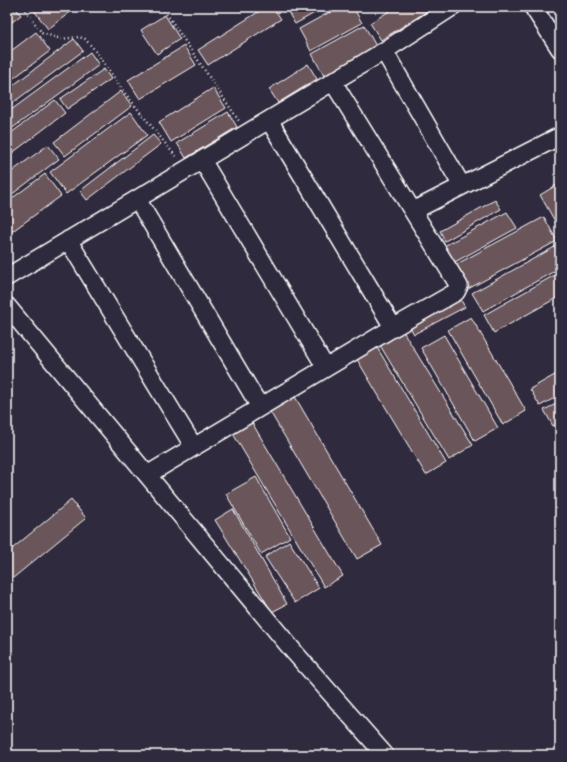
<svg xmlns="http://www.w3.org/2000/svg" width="567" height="762" viewBox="0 0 567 762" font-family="'Patrick Hand',sans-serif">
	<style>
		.building { fill: #6b555a; stroke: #fff }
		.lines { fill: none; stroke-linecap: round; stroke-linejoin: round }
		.minor-casing { stroke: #fff; stroke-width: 20 }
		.path { stroke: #fff; stroke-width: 2.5; stroke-dasharray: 1 3; stroke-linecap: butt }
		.minor { stroke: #2f2a3d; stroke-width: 17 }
	</style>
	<rect width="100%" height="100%" fill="#2f2a3d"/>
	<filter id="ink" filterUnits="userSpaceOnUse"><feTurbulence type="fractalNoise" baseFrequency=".025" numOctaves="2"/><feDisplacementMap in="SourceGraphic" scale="8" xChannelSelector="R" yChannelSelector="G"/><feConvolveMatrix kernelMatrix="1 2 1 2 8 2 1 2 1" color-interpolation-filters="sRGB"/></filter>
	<g filter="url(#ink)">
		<path class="building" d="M8,7h7l6,8 -14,11z
			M35,7h42l-29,22 -15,-20z
			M266,7h7l8,12 -73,46 -10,-15z
			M285,7h40l-30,17z
			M339,7h14l9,16 -51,28 -12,-22z
			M396,7h31l2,3 -48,30 -11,-17z
			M165,15l15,24 -23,15 -16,-24z
			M364,25l12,21 -52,30 -12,-22z
			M36,32l14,19 -43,32v-29z
			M74,39l9,12 -76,56v-17z
			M184,46l12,19 -56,34 -12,-19z
			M90,52l9,13 -92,67v-19z
			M308,64l9,15 -39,24 -9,-14z
			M104,69l7,10 -44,30 -7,-10z
			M213,88l13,20 -55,34 -12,-20z
			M121,91l11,15 -67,50 -11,-14z
			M55,100l10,13 -58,44v-21z
			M131,112l16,23 -81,59 -16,-22z
			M228,112l9,15 -51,31 -9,-15z
			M153,135l8,9 -74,56 -7,-9z
			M48,145l11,14 -52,39v-23z
			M45,174l16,22 -54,39v-33z
			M560,183v47l-20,-35z
			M495,200l6,9 -56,32 -5,-10z
			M507,212l10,16 -64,35 -9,-17z
			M544,217l13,24 -89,48 -13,-24z
			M560,244v24l-77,43 -11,-18z
			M560,272v24l-66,37 -10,-18z
			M459,297l6,10 -51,27 -6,-10z
			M471,317l55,94 -23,14 -55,-95z
			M401,328l72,117 -24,15 -71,-118z
			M444,335l54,93 -23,13 -54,-93z
			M375,344l71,119 -20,12 -71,-119z
			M560,372v23l-20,11 -10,-17z
			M294,395l88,150 -25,14 -88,-149z
			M560,402v21l-7,3 -9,-16z
			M251,421l92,155 -19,11 -92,-155z
			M256,477l34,60 -29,17 -35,-60z
			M71,500l15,18 -79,65v-30z
			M233,509l54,95 -15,8 -57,-92z
			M289,541l30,47 -24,15 -30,-46z"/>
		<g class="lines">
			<defs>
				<path id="minor" d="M533,7l27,42
					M384,51l78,135
					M269,120l124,207
					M202,160l124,208
					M137,199l123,208
					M413,211l147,-75
					M68,240l126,207
					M7,277l377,-226 68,-44
					M7,306l288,347 90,102
					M147,475l244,-146 65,-37 3,-6 -126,-204"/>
			</defs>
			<use href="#minor" class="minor-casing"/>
			<path class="path" d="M23,7l19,26 19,6 18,-2 6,2 9,10 30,43 53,66
				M162,7l77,114"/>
			<use href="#minor" class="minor"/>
		</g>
	</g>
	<rect width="567" height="762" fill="none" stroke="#2f2a3d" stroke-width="24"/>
	<rect x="12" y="12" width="543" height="738" fill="none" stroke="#fff" stroke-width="1.5" filter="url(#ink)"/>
</svg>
